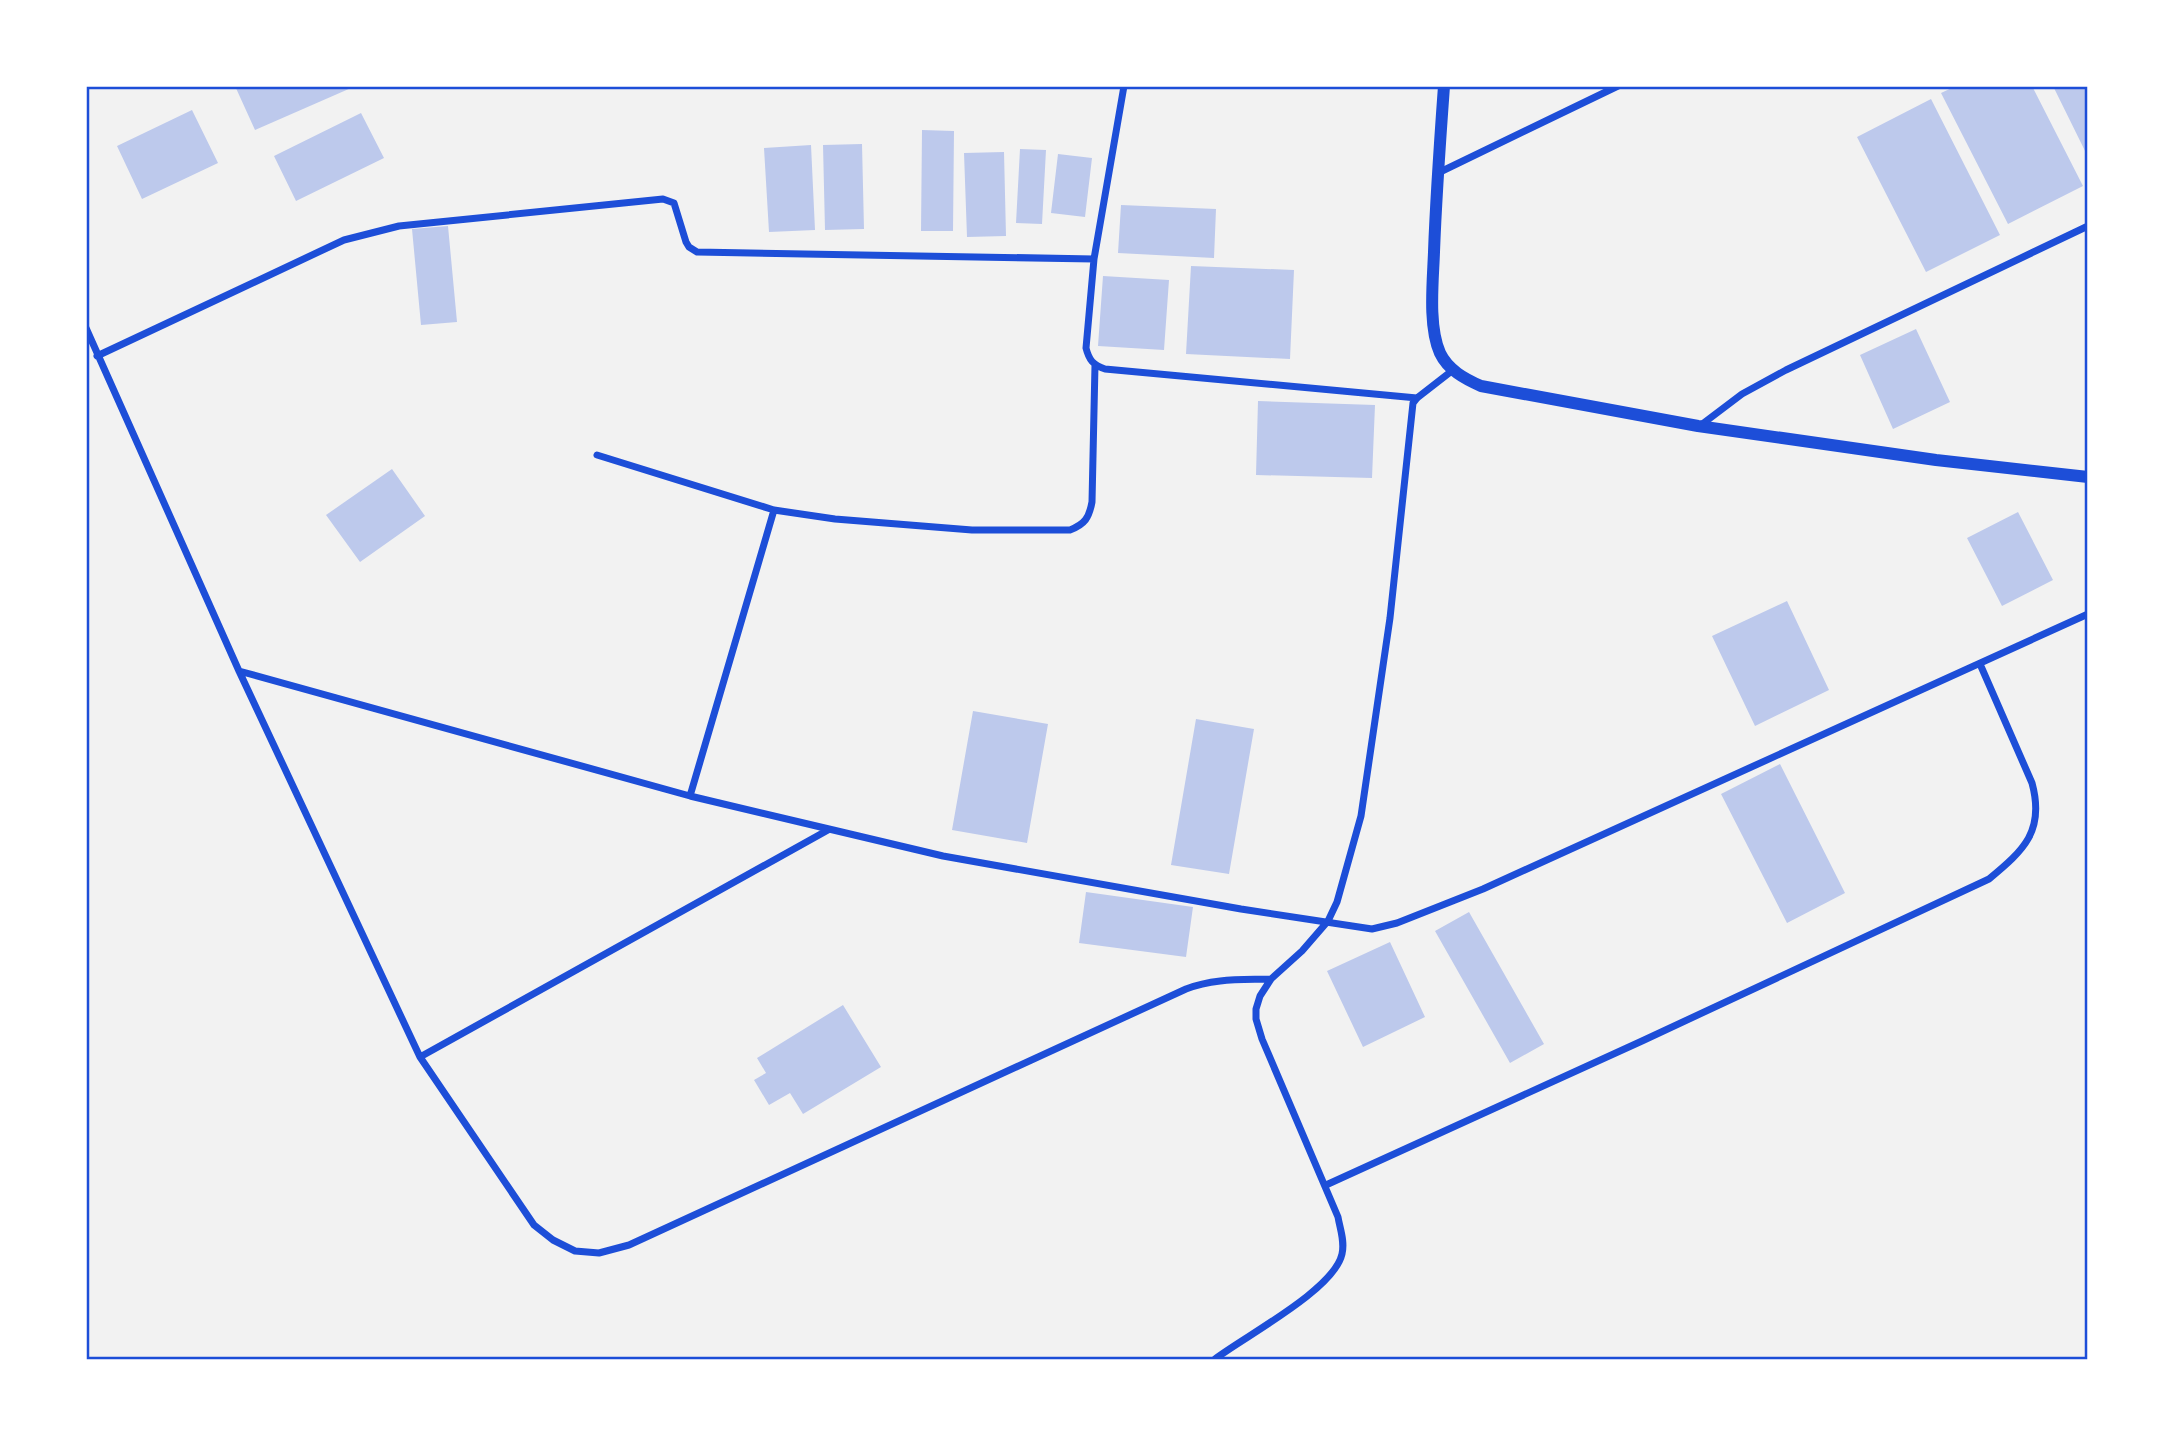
<svg xmlns="http://www.w3.org/2000/svg" width="2174" height="1445" viewBox="0 0 2174 1445" font-family="'Noto Sans',sans-serif">
	<style>
		.building { fill: #bdc9ec }
		.lines { fill: none; stroke-linecap: round; stroke-linejoin: round }
		.minor { stroke: #1d4ed8; stroke-width: 7 }
		.tertiary { stroke: #1d4ed8; stroke-width: 12 }
		.neatline { fill: none; stroke: #1d4ed8; stroke-width: 2.5 }
	</style>
	<rect width="100%" height="100%" fill="#f2f2f2"/>
	<path class="building" d="M235,86h114l2,2 -96,42z
		M1956,86h76l51,100 -75,38 -67,-131z
		M2053,86h35v71z
		M1931,99l69,136 -74,37 -69,-135z
		M192,110l26,53 -76,36 -25,-53z
		M361,113l23,45 -88,43 -22,-45z
		M922,130l32,1 -1,100h-32z
		M862,144l2,85 -39,1 -2,-85z
		M811,145l4,85 -46,2 -5,-84z
		M1020,149l26,1 -4,74 -26,-1z
		M1004,152l2,84 -39,1 -3,-84z
		M1058,154l34,4 -7,59 -34,-4z
		M1121,205l95,4 -2,49 -96,-5z
		M448,226l9,96 -36,3 -9,-96z
		M1191,266l103,4 -4,89 -104,-5z
		M1103,276l66,4 -5,70 -66,-4z
		M1916,329l34,73 -57,27 -33,-74z
		M1258,401l117,4 -3,73 -116,-3z
		M392,469l33,47 -65,46 -34,-47z
		M2018,512l35,68 -51,26 -35,-68z
		M1787,601l42,89 -74,36 -43,-90z
		M973,711l75,13 -21,119 -75,-13z
		M1196,719l58,10 -25,145 -58,-9z
		M1780,764l65,129 -58,30 -66,-129z
		M1086,892l107,15 -7,50 -107,-14z
		M1469,912l75,132 -34,19 -75,-132z
		M1390,942l35,75 -62,30 -36,-76z
		M843,1005l38,62 -78,47 -13,-21 -21,12 -15,-25 12,-7 -9,-15z"/>
	<g class="lines">
		<path class="minor" d="M1124,86l-30,173 -8,89c3,12 7,17 19,21l312,29
			M1438,173l180,-87
			M86,328l153,343 181,386 114,168 19,15 22,11 24,2 30,-8 557,-256c28,-11 56,-9 85,-10
			M97,356l247,-116 55,-14 264,-27 11,4 12,39 3,5 8,5 397,7
			M1701,425l41,-31 44,-24 302,-144
			M597,455l177,55 61,9 137,11h98c15,-6 19,-12 22,-28l3,-137
			M239,671l451,125 139,33 114,27 298,53 131,20 25,-6 86,-34 605,-275
			M690,796l84,-286
			M420,1057l408,-227
			M1326,1185l316,-144 347,-162c35,-29 56,-48 43,-96l-52,-119
			M1215,1359c30,-23 119,-69 127,-105 3,-13 -2,-25 -4,-37l-76,-178 -6,-20v-10l4,-13 11,-17 31,-28 26,-30 9,-19 24,-86 29,-198 23,-215 4,-5 36,-28"/>
		<path class="tertiary" d="M1444,86c-4,55 -8,110 -10,166 -1,29 -6,74 6,101 8,17 25,26 41,33l217,40 238,34 152,17"/>
	</g>
	<rect width="2174" height="1445" fill="none" stroke="#ffffff" stroke-width="175"/>
	<rect x="88" y="88" width="1998" height="1270" class="neatline"/>
</svg>
